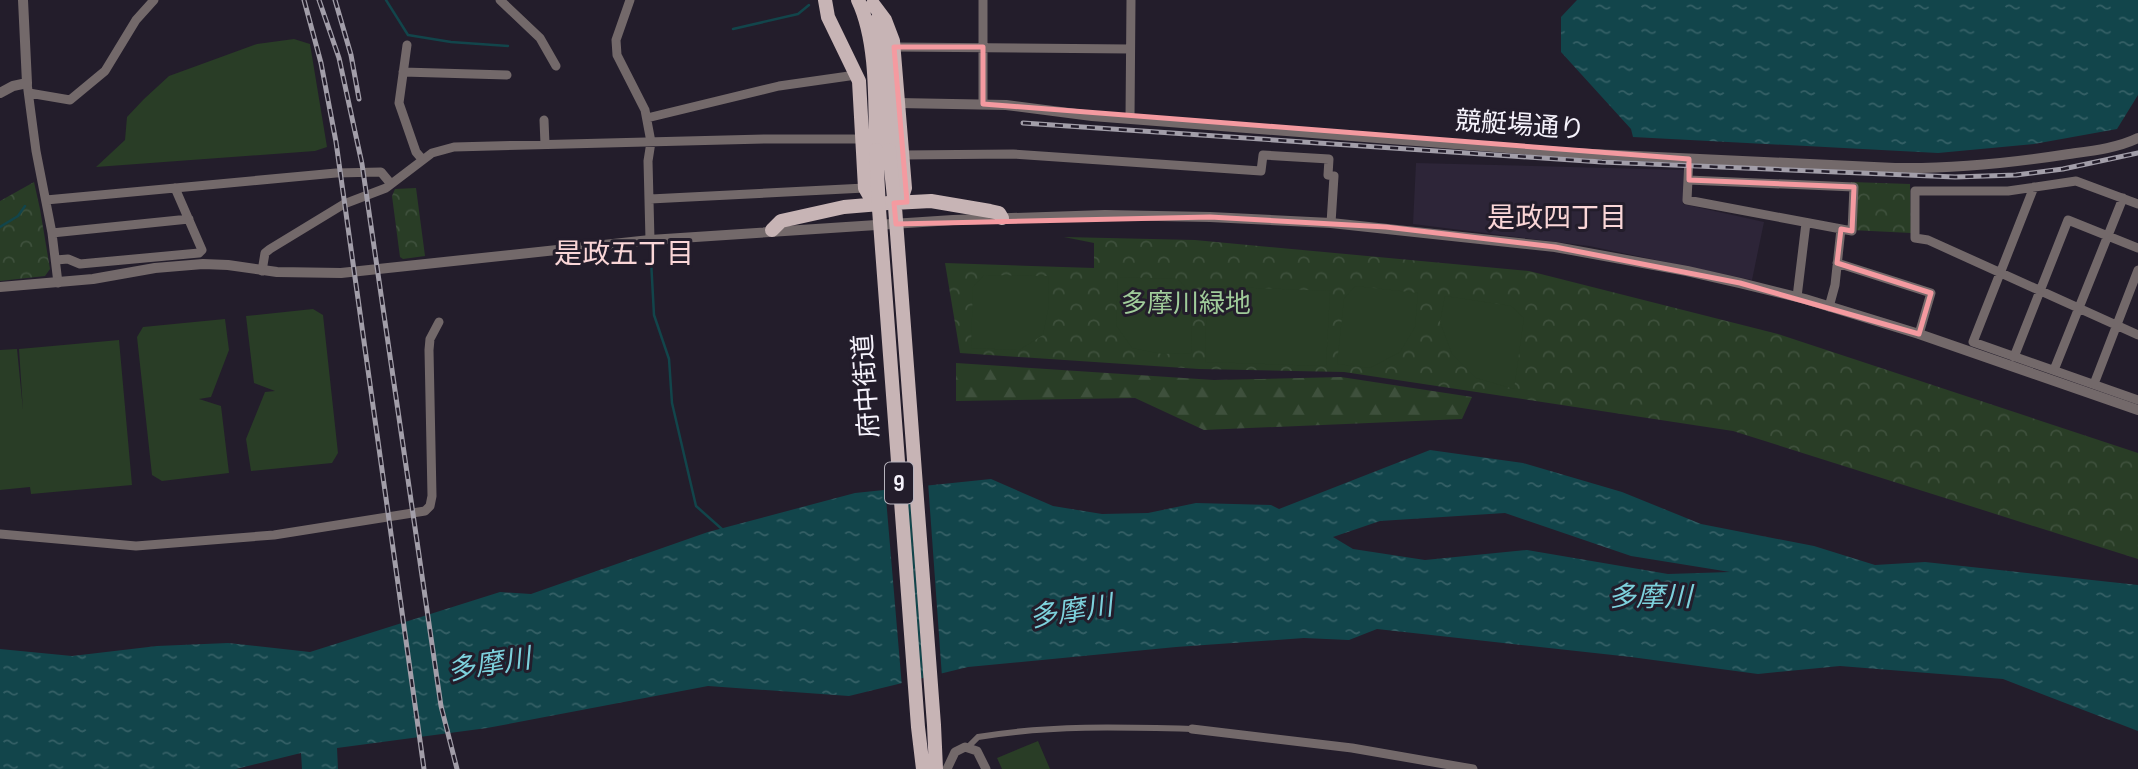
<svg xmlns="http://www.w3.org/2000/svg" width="2138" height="769" viewBox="0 0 2138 769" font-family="'Sofia Sans Condensed','Noto Sans JP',sans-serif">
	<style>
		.built { fill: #2d2538 }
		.forest { fill: url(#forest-firs) }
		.park { fill: url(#park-crowns) }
		.pitch { fill: #293d26 }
		.water { fill: url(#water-ripples); fill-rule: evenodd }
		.pier { fill: #231d2b }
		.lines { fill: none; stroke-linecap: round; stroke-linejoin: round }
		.stream { stroke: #12454b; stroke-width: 2.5 }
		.pedestrian { stroke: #73696a; stroke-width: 6 }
		.minor { stroke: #73696a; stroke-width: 9 }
		.tertiary { stroke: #73696a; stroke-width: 10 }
		.primary { stroke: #c7b4b5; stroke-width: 14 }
		.rail-casing { stroke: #a29ea9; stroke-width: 5 }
		.rail { stroke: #231d2b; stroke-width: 2.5; stroke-dasharray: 8; stroke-linecap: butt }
		.primary-bridge { stroke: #c7b4b5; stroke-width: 14 }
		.marked { fill: none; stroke: #f49aa0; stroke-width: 5; stroke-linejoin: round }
		.labels { text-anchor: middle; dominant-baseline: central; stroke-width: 6; stroke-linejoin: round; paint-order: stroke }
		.shield { fill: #231d2b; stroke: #b7b3bd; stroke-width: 2 }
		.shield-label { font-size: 24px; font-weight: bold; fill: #f6f3fc }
		.street-label { font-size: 26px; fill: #f6f3fc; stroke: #231d2b }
		.park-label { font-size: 26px; fill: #a0cc9a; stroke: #231d2b }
		.neighbourhood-label { font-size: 28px; fill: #fad6d7; stroke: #231d2b }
		.water-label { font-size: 28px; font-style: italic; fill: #7dd1dc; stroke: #231d2b }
	</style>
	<defs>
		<pattern id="forest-firs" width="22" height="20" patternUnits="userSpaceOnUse" patternTransform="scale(1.75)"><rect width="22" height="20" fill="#293d26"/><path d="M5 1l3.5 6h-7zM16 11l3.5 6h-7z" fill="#3e503c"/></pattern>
		<pattern id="park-crowns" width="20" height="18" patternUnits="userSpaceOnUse" patternTransform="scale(1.75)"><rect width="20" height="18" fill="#293d26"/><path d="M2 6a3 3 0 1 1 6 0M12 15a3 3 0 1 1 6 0" fill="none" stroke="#3e503c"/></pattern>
		<pattern id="water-ripples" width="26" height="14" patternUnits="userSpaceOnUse" patternTransform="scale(1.75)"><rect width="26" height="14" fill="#12454b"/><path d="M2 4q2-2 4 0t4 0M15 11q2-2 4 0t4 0" fill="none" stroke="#356066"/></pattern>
	</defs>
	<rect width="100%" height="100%" fill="#231d2b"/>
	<path class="built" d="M1416,163l268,7 -1,34 81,18 -12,58 -163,-34 -176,-22z"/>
	<path class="forest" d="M956,363l258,17 127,-3 131,20 -10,22 -258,11 -69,-32 -179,3z"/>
	<path class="park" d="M34,182l6,27 10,60 -5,7 -45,5v-80z
		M1851,182l59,2 1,49 -60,-3z
		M416,188l9,68 -22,3 -3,-2 -8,-61 3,-7z
		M1064,237l131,3 334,31 249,63 360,119v106l-405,-128 -389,-59 -145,-3 -239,-16 -15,-90 149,5v-25z"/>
	<path class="pitch" d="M294,39l16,5 17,103 -12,4 -219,16 29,-27 2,-23 17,-18 25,-23 88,-32z
		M984,275l64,1 1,29 -6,30 -24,15 -48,-2 2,-61z
		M1118,277l60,2 14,16 -1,58 -29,1 -30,-6 -16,-23z
		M1207,286l123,5 -4,75 -121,-4z
		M1355,286l63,7 -3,34 -15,25 -30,16 -33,-4 7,-65z
		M1445,296l66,10 13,12 -10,71 -38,-11 -24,-24 -12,-32z
		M313,309l10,6 15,138 -6,10 -81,8 -5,-32 19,-47 10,-1 -21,-8 -8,-67z
		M225,319l4,31 -18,47 -12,2 22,7 8,67 -67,8 -10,-6 -15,-138 6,-10z
		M119,340l13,145 -101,9 -1,-7 -30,3v-140l17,-1 6,61 -4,-61z
		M1038,741l12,28h-48l-5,-11z"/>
	<path class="water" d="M1577,0h561v95l-21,34 -83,15 -96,9 -305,-16 -2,-8 -70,-77v-35z
		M1430,450l93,13 99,29 79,32 113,22 61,19 50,-3 213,23v146l-135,-52 -163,-13 -82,8 -127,-17 -254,-28 -28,11 -45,-2 -128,9 -208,20 -119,29 -141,-10 -221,42 -150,20 1,21h-36l-1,-16 -65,16h-236v-120l72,7 85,-10 71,-3 82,9 190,-60 31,2 177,-62 147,-39 136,-14 62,27 49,8 46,-1 48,-10 75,2 8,4zM1505,513l126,43 99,16 -62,2 -141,-24 -102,10 -72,-11 -20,-12 47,-16z"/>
	<path class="pier" d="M928,482l14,195 -18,4 -15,-197z
		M905,484l14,198 -17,5 -17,-201z"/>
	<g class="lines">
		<path class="stream" d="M386,0l22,35 43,7 57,4
			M733,29l65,-15 11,-9
			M0,227l18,-11 7,-10
			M651,260l3,55 15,44 3,44 24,103 27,24"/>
		<path class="pedestrian" d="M968,747l10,-10c71,-12 143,-10 214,-8"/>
		<path class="minor" d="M500,0l40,38 16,28
			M630,0l-14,40 1,15 28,55 6,32 -3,19 2,79
			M407,45l-8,58 17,49 6,7
			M894,47l236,2
			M403,72l104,3
			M27,83l9,68 16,82 6,50
			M29,93l41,7 35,-29 31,-51 18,-20
			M983,104v-104
			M647,118l132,-32 77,-11
			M1130,118l1,-118
			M544,120l1,24
			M902,155l111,-1 248,17 2,-16 66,4 -1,16 6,1 -3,47
			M1688,180l166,7 -2,44 -165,-31 2,-41
			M2034,187l-61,155 165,58
			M650,199l215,-11
			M46,200l290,-27 45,-1 10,12
			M2138,204l-62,-23 -68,10h-93v47l13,2 210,95
			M52,233l137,-14
			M56,260l12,-1 12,5 119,-11 3,-3 -27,-62
			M1837,263l94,30 -12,41
			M262,271l3,-18 5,-4 74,-45 42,-16 46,-35 22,-6 312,-8h98
			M1797,297l9,-74
			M1829,307l6,-22 6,-56
			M2014,357l54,-137 70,28
			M2054,370l69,-172
			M2094,384l44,-114
			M0,534l136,12 138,-11 151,-24 5,-5 2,-10 -3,-146 1,-11 9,-17
			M1192,729l160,19 121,21
			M947,769l8,-17 10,-5 12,4 9,18"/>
		<path class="tertiary" d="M0,93l13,-7 14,-3 -4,-83
			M898,103l108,2 86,11 479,37 324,15c58,1 116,-5 174,-14 22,-3 49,-6 69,-16
			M0,287l93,-8 62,-11 48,-4 25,1 49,7 64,1 309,-33 303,-20 152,-5 105,2 121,6 224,24 132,24 53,12 65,16 114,35 219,76"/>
		<path class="primary" d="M825,0l3,17 31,64 6,107 4,7 11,9c12,-1 22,-3 25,-16l-12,-147 -8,-21 -12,-16
			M858,0c20,42 17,104 18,150
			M878,18l3,19 8,113
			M893,203l38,-2 59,10 9,2 3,5
			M895,207l39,518 2,44
			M879,209l39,518 5,42
			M772,230l9,-9 63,-14 36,-3"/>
		<defs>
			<path id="rail" d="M304,0l17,63 15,79 88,627
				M319,0l20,58 23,106 79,542 16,63
				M335,0l16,55 8,44
				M1023,123l579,39 353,15 61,-2 47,-6 75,-16"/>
		</defs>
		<use href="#rail" class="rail-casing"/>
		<use href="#rail" class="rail"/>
		<path class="primary-bridge" d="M876,150l3,59
			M889,150l6,57"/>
	</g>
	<path class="marked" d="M894,47h89v57l706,55v21l165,7 -2,44 -11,-2 -4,34 94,30 -12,41 -179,-51 -185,-36 -169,-20 -176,-10 -314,7 -2,-21 13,-1z"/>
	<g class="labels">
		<rect class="shield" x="885" y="462.5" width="28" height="41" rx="5"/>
		<g class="shield-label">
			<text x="899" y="483">9</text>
		</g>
		<g class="street-label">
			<text transform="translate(1520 126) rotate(4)">競艇場通り</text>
			<text transform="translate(867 386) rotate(-94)">府中街道</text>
		</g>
		<g class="park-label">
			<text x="1186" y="304">多摩川緑地</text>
		</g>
		<g class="neighbourhood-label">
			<text x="1557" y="218">是政四丁目</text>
			<text x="624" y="254">是政五丁目</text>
		</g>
		<g class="water-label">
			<text x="1650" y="597">多摩川</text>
			<text transform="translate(1071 612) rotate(-9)">多摩川</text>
			<text transform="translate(489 665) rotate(-9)">多摩川</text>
		</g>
	</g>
</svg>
